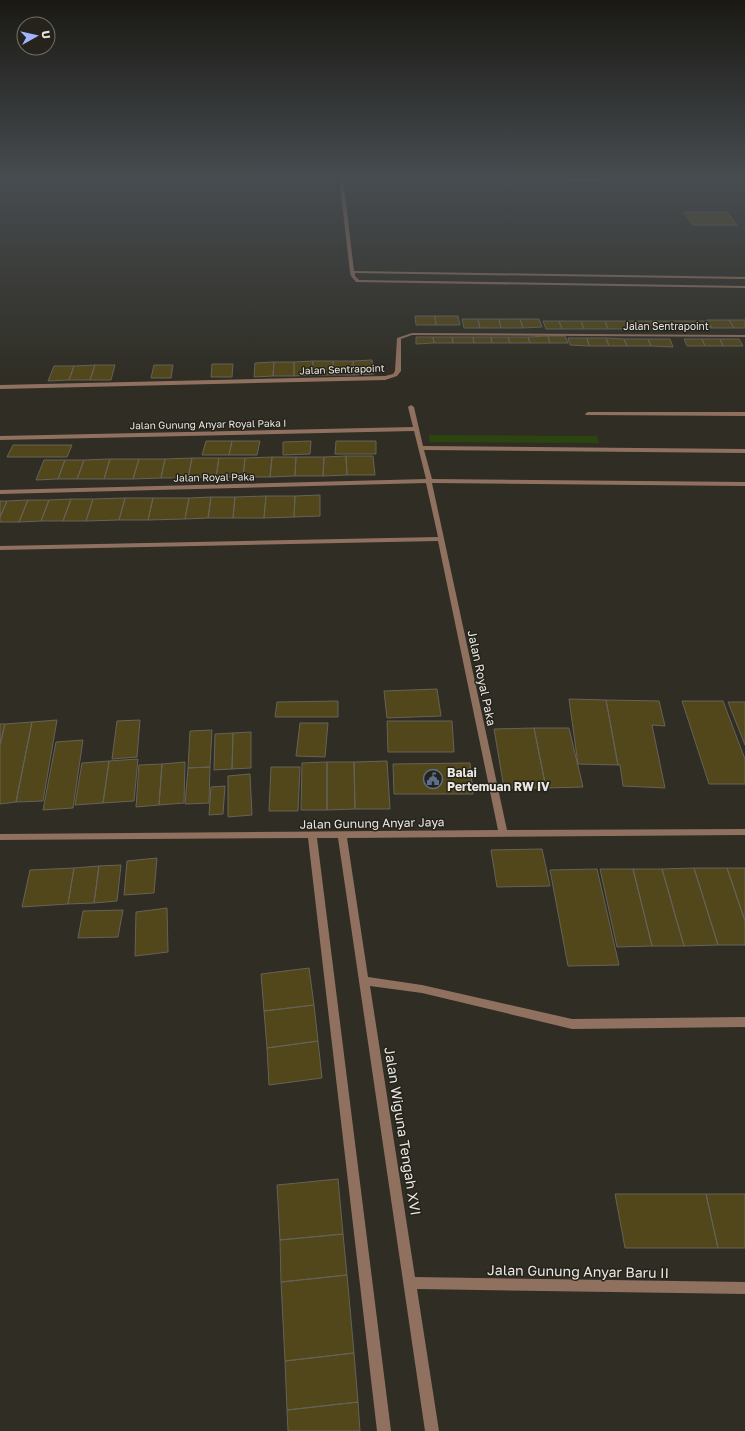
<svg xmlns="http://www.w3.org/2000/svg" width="745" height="1431" viewBox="0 0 745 1431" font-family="'Golos Text',sans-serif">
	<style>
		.education { fill: #402e38 }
		.green { fill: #2c4410 }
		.building { fill: #52471a; stroke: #656259 }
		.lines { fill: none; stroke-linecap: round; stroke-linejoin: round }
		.service { fill: #90705e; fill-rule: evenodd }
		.minor { fill: #90705e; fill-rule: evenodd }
		.labels { text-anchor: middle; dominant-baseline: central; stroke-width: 3; stroke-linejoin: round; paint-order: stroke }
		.far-street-label { font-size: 10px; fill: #e9e8e2; stroke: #25231b }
		.street-label { font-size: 12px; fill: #e9e8e2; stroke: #25231b }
		.poi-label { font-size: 12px; font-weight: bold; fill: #e9e8e2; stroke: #25231b; text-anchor: start }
		.near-street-label { font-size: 14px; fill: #e9e8e2; stroke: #25231b }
	</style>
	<rect width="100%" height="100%" fill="#2f2d24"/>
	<path class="education" d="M373,177h372v10h-370z"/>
	<path class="green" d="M429,435l168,1 2,7 -170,-1z"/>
	<path class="building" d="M684,212h43l10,13h-44z
		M415,316h20l1,9h-20z
		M435,316h23l2,9h-24z
		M462,319h16l2,9h-16z
		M478,319h21l2,9h-21z
		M499,319h21l3,9h-22z
		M520,319h19l3,8 -19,1z
		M707,320h22l5,8h-22z
		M729,320h16v8h-11z
		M543,321h16l3,8h-16z
		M559,321h22l3,8h-22z
		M581,321h24l3,8h-24z
		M605,321h21l4,8h-22z
		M626,321h20l4,8h-20z
		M646,321h19l4,8h-19z
		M665,321h20l5,7 -21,1z
		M685,321h22l5,7h-22z
		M548,336h17l3,7h-18z
		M548,336l2,7h-20l-2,-6z
		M416,337h17l1,6 -18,1z
		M433,337h19l1,6h-19z
		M452,337h21l1,6h-21z
		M473,337h18l1,6h-18z
		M491,337h17l2,6h-18z
		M508,337h20l2,6h-20z
		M568,338h19l2,8 -19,-1z
		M587,338h19l3,8h-20z
		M606,338l18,1 3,7h-18z
		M624,339h24l3,7h-24z
		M648,339h22l3,8 -22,-1z
		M684,339h18l3,7h-18z
		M702,339h18l3,7h-18z
		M720,339h19l4,7h-20z
		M372,360l2,14 -20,1 -1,-14z
		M313,361h20l1,14h-21z
		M313,361v14l-19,1v-14z
		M333,361h20l1,14h-20z
		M274,362l-1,14 -19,1 1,-14z
		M274,362h20v14h-21z
		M212,364h21l-1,13h-21z
		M95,365h20l-4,15h-21z
		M95,365l-5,15h-21l5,-14z
		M154,365h19l-2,13h-20z
		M54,366h20l-5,14 -21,1z
		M206,441h26l-3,14h-27z
		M232,441h28l-3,14h-28z
		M311,441l-1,13 -27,1v-13z
		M336,441h40v13h-41z
		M13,445h59l-5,12h-60z
		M346,456l1,19 -24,1 1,-19z
		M346,456h27l2,19h-28z
		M272,457l-2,20h-27l2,-19z
		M272,457h24l-1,19 -25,1z
		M296,457h28l-1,19h-28z
		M192,458l-4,20h-27l4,-19z
		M192,458h27l-3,19 -28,1z
		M219,458h26l-2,19h-27z
		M110,459l-6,20h-27l7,-19z
		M110,459h29l-6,20h-29z
		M139,459h26l-4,19 -28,1z
		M44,460h21l-7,19 -22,1z
		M65,460h19l-7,19h-19z
		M320,495v21l-26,1 1,-21z
		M266,496l-2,22h-31l2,-21z
		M266,496h29l-1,21 -30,1z
		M211,497l-3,21 -23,1 4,-21z
		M211,497h24l-2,21h-25z
		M125,498l-6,22 -33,1 7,-22z
		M125,498h28l-5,22h-29z
		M153,498h36l-4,21 -37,1z
		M71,499l-8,22h-22l8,-21z
		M71,499h22l-7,22h-23z
		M28,500l-9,22h-19v-5l7,-16z
		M28,500h21l-8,21 -22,1z
		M0,501h7l-7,16z
		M437,689l4,27 -54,2 -3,-27z
		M569,699l37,1 12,65 -40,-1z
		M606,700l53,1 6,25 -13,-1 13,63 -42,-2 -3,-21h-2z
		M338,701v16h-63l2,-15z
		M682,701h41l22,58v25h-36z
		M728,702h17v43z
		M57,720l-14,81 -27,1 16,-80z
		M140,720l-3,37 -25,2 5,-38z
		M387,721h65l2,31h-66z
		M32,722l-16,80 -16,2v-58l5,-22z
		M300,723h28l-3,34 -29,-1z
		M0,724h5l-5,19z
		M534,728l12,60h-42l-10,-59z
		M534,728h35l14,59 -37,1z
		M212,730l-2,37 -22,1 2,-37z
		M251,732v36l-19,1 1,-36z
		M233,733l-1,36 -18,1 1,-36z
		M83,740l-10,68 -30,2 13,-68z
		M138,759l-4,42 -31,2 6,-42z
		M109,761l-6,42 -28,2 7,-42z
		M387,761l3,48h-35l-1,-47z
		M185,762l-1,41 -25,2 3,-41z
		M327,762h27l1,47 -28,1z
		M327,762v48h-26l1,-47z
		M470,763l3,31h-79l-1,-30z
		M162,764l-3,41 -23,2 3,-42z
		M210,767l-1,36 -24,1 3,-36z
		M271,767h29l-2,44h-29z
		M250,774l2,41 -24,2v-41z
		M225,786l-2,28 -14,1 2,-28z
		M542,849l8,37 -53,1 -6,-37z
		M157,858l-3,35 -30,2 3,-34z
		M121,865l-4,36 -23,2 5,-37z
		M99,866l-5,37 -26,1 6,-36z
		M74,868l-6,36 -46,3 8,-37z
		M694,868l24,77 -34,1 -22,-77z
		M694,868h33l18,53v24h-27z
		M727,868h18v53z
		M597,869l22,96 -51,1 -18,-96z
		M600,869h33l19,77 -35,1z
		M633,869h29l22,77h-32z
		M167,908l1,44 -33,4 1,-44z
		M123,910l-5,27 -40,1 5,-27z
		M309,968l5,37 -50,6 -3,-37z
		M314,1005l4,36 -51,7 -3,-37z
		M318,1041l4,37 -53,7 -2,-37z
		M338,1179l5,55 -63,6 -3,-55z
		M615,1194h91l12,54h-93z
		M706,1194h39v54h-27z
		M343,1234l4,41 -66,7 -1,-42z
		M347,1275l7,78 -69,8 -4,-79z
		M354,1353l4,49 -71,8 -2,-49z
		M358,1402l2,29h-72l-1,-21z"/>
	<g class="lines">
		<path class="service" d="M339,177h4l11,94 391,6v2l-390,-6v3l4,4 386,6v2l-389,-6 -5,-6 -1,-4z
			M556,177h5l6,3 162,-1 6,-2 -5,4 -163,1z"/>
		<path class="minor" d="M199,177h53l-1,1z
			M412,333l333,2v2l-333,-2 -11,4v32l-4,5 -12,4 -385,9v-4l385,-9 8,-2 2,-3 2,-33z
			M411,405l3,2 9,39 322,3v4l-321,-3 8,29 313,3v4l-313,-3 75,347 238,-1v6l-398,3 21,139 54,8 150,34 173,-2v10l-173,2 -150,-36 -52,-7 45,291 330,5v12l-328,-5 22,142h-14l-87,-593h-21l74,593h-14l-69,-593 -308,2v-6l498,-4 -60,-289 -438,9v-4l438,-9 -12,-54 -426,11v-4l426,-11 -12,-48 -414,9v-4l413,-9 -5,-20z
			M588,412h157v4l-159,-1 -1,-1z"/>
	</g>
	<linearGradient id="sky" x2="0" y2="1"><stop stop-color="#1a1914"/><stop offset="0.47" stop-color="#474c50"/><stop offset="1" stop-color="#474c50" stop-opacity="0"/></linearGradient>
	<rect width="745" height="378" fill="url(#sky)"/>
	<defs>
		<symbol id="civic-ring" viewBox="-11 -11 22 22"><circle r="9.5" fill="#25231b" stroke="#5c6f8a" stroke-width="1.5"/><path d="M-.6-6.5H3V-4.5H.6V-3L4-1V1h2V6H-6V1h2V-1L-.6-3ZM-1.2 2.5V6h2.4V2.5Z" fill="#5c6f8a"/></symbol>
	</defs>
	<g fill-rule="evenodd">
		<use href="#civic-ring" x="422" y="768" width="22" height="22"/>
	</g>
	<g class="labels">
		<g class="far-street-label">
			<text x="666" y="326">Jalan Sentrapoint</text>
			<text transform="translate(342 369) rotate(-2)">Jalan Sentrapoint</text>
			<text transform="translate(208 424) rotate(-1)">Jalan Gunung Anyar Royal Paka I</text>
			<text transform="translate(214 477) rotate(-1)">Jalan Royal Paka</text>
		</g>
		<g class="street-label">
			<text transform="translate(482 678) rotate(78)">Jalan Royal Paka</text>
			<text transform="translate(372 823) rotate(-1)">Jalan Gunung Anyar Jaya</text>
		</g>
		<g class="poi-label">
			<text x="447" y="772">Balai<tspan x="447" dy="14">Pertemuan RW IV</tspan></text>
		</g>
		<g class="near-street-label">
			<text transform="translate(403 1131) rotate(81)">Jalan Wiguna Tengah XVI</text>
			<text transform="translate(578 1271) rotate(1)">Jalan Gunung Anyar Baru II</text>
		</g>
	</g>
	<g transform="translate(36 36) rotate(82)"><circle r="19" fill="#25231b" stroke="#73726b"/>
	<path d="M0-3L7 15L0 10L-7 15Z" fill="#a0b3fd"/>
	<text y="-6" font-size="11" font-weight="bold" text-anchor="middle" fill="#e9e8e2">U</text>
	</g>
</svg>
